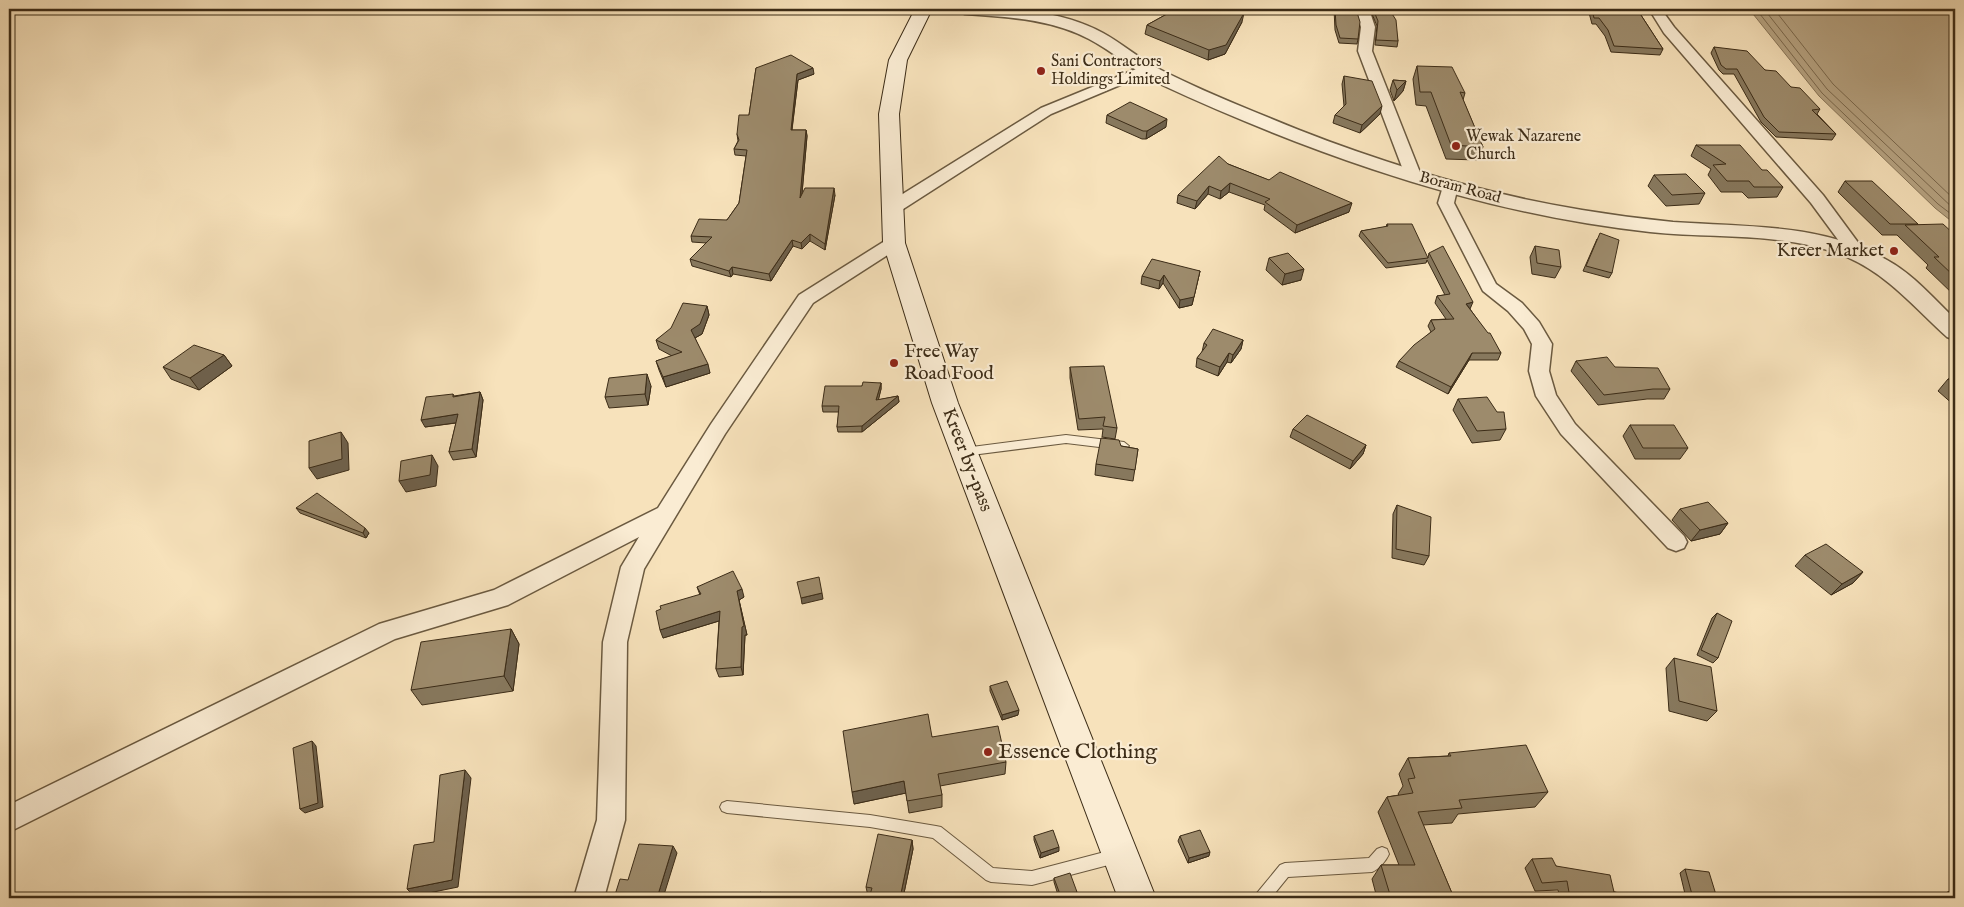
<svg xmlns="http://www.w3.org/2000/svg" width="1964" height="907" viewBox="0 0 1964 907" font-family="'IM FELL English',serif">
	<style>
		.water { fill: #b7a483; stroke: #867458 }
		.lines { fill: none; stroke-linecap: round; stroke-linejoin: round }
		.shore { stroke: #7a684d; stroke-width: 1 }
		.service-casing { stroke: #6b5a40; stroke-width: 2 }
		.minor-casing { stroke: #6b5a40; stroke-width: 3 }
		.tertiary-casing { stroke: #6b5a40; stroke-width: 3 }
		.secondary-casing { stroke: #3c2c17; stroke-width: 2 }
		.service { fill: #faecd3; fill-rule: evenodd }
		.minor { fill: #faecd3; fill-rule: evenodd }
		.tertiary { fill: #faecd3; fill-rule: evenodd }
		.secondary { fill: #faecd3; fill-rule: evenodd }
		.wall { fill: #87785d; stroke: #3c2c17 }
		.shaded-wall { fill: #6e614c; stroke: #3c2c17 }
		.building { fill: #9d8b6c; stroke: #3c2c17 }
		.poi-dot { fill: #8f2418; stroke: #faecd3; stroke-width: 2 }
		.labels { text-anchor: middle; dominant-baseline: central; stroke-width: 4.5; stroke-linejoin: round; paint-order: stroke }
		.far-poi-label { font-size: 16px; fill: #3c2c17; stroke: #faecd3; text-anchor: start }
		.far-street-label { font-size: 16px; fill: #3c2c17; stroke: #faecd3 }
		.poi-label { font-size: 19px; fill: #3c2c17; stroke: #faecd3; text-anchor: end }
		.street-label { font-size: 19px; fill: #3c2c17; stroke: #faecd3 }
		.near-poi-label { font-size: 22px; fill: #3c2c17; stroke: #faecd3; text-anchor: start }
	</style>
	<rect width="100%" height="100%" fill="#f7e2bb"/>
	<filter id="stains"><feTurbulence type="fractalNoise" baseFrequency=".004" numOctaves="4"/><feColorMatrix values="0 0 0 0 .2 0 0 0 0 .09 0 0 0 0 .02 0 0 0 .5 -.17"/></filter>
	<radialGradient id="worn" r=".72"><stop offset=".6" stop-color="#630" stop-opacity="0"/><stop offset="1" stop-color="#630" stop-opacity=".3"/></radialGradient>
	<path class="water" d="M1749,9h206v215l-20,-16 -116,-112z"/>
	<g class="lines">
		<path class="shore" d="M1756,9l66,84 116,111 17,13
			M1764,9l63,80 128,121
			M1774,9l59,75 122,116"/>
		<defs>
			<path id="service" d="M1066,435l58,7 5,4 -5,4 -58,-7 -102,13 -5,-4 5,-4z
				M727,801l143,14 66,11 5,1 52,41 39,3 84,-22 5,2 2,5 -2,5 -5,2 -84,22 -41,-3 -5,-2 -53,-42 -63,-11 -143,-14 -5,-2 -2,-4 2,-4z
				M1382,847l5,2 2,5c-3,7 -10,15 -17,18l-84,5 -17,21h-16l2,-5 23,-28 5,-2 84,-5 8,-9z"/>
			<path id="minor" d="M1355,9h14l6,18 -3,24 49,124 -2,3h-12l-2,-3 -47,-124 3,-24z
				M1649,9h12l13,18 149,168 42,57 -3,4 -6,1 -6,-1 -39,-53 -147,-170z
				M1146,65l5,1 2,3 -2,3 -100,42 -154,99h-12l-2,-4 2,-4 156,-97z
				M1450,181l6,2 2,3 -4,17 42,81 26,19 17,19 13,22 -3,27 7,24 19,29 109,112 3,6 -3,6 -8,3 -8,-3 -107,-114 -25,-38 -7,-25 3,-27 -8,-15 -16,-18 -25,-20 -45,-88 6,-20z
				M894,238l6,1 3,4 -3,4 -87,56 -88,131 -81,135 -17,73 -2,178 -21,78h-30l23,-78 6,-178 18,-75 18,-30 -131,68 -113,34 -386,193v-27l370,-181 115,-34 164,-82 53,-84 88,-129 89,-56z"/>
			<path id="tertiary" d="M957,9c49,-2 101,0 146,24 20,11 38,27 58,37 45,23 92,41 138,60 92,36 186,64 283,80 30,5 60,9 91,12 72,5 148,1 214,38 26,14 47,39 68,59v21l-8,-3c-32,-29 -58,-61 -98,-79 -62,-27 -134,-19 -199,-26 -95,-10 -188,-33 -278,-63 -72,-24 -143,-53 -212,-85 -25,-12 -46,-32 -71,-45 -38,-20 -82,-22 -124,-25l-6,-2z"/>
			<path id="secondary" d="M915,9h17l-25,51 -8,54 6,129 53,160 198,495h-38l-186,-495 -49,-160 -4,-129 10,-54z"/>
		</defs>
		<use href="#service" class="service-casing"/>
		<use href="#minor" class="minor-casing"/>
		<use href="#tertiary" class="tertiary-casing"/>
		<use href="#secondary" class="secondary-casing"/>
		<use href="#service" class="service"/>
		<use href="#minor" class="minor"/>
		<use href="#tertiary" class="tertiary"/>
		<use href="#secondary" class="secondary"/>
	</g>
	<path class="wall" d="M1160,9h60l22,13 -17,32 -17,6 -63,-26 2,-9 20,-11z
		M1334,9h22l2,30 -1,5 -18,-1 -4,-13z
		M1370,9h44v1h-24l8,31 -1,6 -22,-2 2,-19z
		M1588,9h49l26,40 -3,6 -49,-3 -6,-16 -9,-12h-4z
		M1714,47l51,23 26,17 29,22 -3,5 19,20 -4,6 -56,-3 -15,-15 -27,-48h-11l-4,-4 -8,-17z
		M1417,66l48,27 -2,7 20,47 -6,13 -31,-1 -20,-53 -10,-1 -3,-26z
		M756,68l58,6 -16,6 -6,50h14l1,6 -5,58 33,1 -10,55 -15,-9 -8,8 -9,-3 -22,35 -38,-7 -2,3 -39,-11 -2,-7 16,-16 -14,-1 -1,-6 36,-16 12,-17 7,-47 -11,-1 -1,-6 4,-8 -1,-7 12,-19z
		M1344,76l36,38 -20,19 -27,-10 2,-8 9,-9 -2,-22z
		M1393,80l13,1 -3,10 -9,10 -4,-11z
		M1107,115l59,12 -20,12h-4l-36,-16z
		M1696,145l66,25 21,17 -6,10 -29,1 -6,-6h-21l-13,-17 3,-6 -20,-13z
		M1228,164l121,48 -54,21 -31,-23 1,-5 -36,-13 -9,7 -12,-5 -13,15 -18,-6 1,-8z
		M1654,175l51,18 -6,11 -33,2 -18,-20z
		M1845,181l73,43v1l37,10v61l-29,-28 2,-3 -31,-30h-15l-44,-43z
		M1387,224l41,34 1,-5 41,56 31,44 -3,7h-29l-21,34 -52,-27 3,-6 32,-29 -3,-6 3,-6 15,-1 -11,-16 2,-7 8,-1 -18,-35 -1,3 -40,5 -27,-32 2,-5 25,-4z
		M1597,239l15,34 -3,5 -26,-7z
		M1535,246l26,21 -6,11 -23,-4 -2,-17z
		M1269,258l32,22 -19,5 -16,-15z
		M1200,271l-8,34 -13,3 -16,-25 -4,6 -18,-5 1,-8z
		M707,306l2,9 -7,19 -7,4 15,35 -44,14 -7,-17 -3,-9 16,-5 -13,-7 -3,-9z
		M1243,340l-2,9 -10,14 -4,-1 -9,14 -22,-9 1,-9 5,-6 2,-9z
		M224,355l8,11 -33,24 -28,-11 -8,-12z
		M1576,361l94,28 -6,10h-17l-49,6 -27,-34z
		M1070,367l47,61 -2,11 -13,-2 1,-8 -25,1 -8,-52z
		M1955,378v28l-17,-15 10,-12z
		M881,383v6l-3,11 20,-4 1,6 -37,30h-24l-1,-5 2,-15h-16l-1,-6 40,-20z
		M651,386l-3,19 -39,3 -4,-11z
		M480,392l3,8 -7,57 -23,3 -4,-8 7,-29 -31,4 28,-33 1,2z
		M1458,399l48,30 -6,11 -28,3 -19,-33z
		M1630,425l58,23 -8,11h-45l-12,-23z
		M1293,429l73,16 -3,9 -13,15 -60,-32z
		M1121,446l17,3 -5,32 -38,-6 1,-11z
		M1397,505l32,51 -5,9 -32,-7 1,-44z
		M296,508l73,25 -3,5 -66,-25z
		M1680,509l48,14 -8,11 -29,7 -19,-21z
		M1805,555l58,17 -10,11 -22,12 -36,-29z
		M697,587l47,10 -5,3 8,35h-2l-2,40 -24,2 -3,-8 3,-48 -56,17 37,-43z
		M1717,613l1,45 -5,5 -16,-8 15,-37z
		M511,629l8,15 -6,47 -91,14 -11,-15z
		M1674,658l43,53 -10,10 -38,-10 -3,-43z
		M990,686l28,29 -16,5 -12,-29z
		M932,737l74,25 -1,12 -65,12 2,9v12l-33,6 -3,-20 -52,11z
		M1449,753l99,39 -13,15 -77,7 -6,9 -29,2 31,73h-77l-5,-19 9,-14h18l-21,-53 9,-15 12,-2 -1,-1 5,-8 -4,-12 9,-16 40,-2z
		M1034,836l25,15 -19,7 -6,-18z
		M1180,836l29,20 -21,7 -10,-22z
		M912,840l1,9 -10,49h-34l1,-2h-2l-2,-9z
		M1532,859l24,7 58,26 34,6h-88l-2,-8 -23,1 -10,-23z
		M1685,869l32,29h-31l-6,-25z
		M1054,878l23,14 -1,4 -6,2h-11l-5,-16z
		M1955,888v10h-14l1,-3z"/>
	<path class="shaded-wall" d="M1168,9h21l-22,5z
		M1244,13l-2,9 -17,32 -17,6 1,-10z
		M813,68l1,6 -16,6 -7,56v-6l6,-56z
		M1406,81l-3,10 -9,10 3,-11z
		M1382,106l-2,8 -20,19 2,-8z
		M1167,119l-1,8 -20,12 1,-8z
		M806,130l1,6 -6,68 -1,-6z
		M1230,183l-1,9 -9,7 1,-8z
		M1209,186l-1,8 -13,15 2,-8z
		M834,188l1,7 -10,55v-6z
		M1352,203l-3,9 -54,21 2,-8z
		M810,234v7l-8,8 -1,-6z
		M792,240l1,6 -22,35 -2,-7z
		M732,267l1,7 -2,3 -2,-6z
		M1304,269l-3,11 -19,5 3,-11z
		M1200,271l-8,34 -13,3 1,-8z
		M1164,275l-1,8 -4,6 1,-8z
		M1473,302l-3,7 -4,-5z
		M707,306l2,9 -7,19 -9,5 -2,-9z
		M1243,340l-2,9 -10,14 2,-8z
		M1229,353l-2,9 -9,14 2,-9z
		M1472,353l-3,7 -21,34 3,-7z
		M224,355l8,11 -33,24 -9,-12z
		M708,364l2,9 -44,14 -3,-10z
		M647,374l4,12 -3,19 -3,-11z
		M881,383v6l-4,17 -1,-6z
		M480,392l3,8 -7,57 -4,-8z
		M898,396l1,6 -37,30v-6z
		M458,414l4,8 -37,5 -4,-7z
		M341,432l7,11 1,27 -32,9 -8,-11z
		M1366,445l-3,9 -13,15 3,-8z
		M432,455l6,11 -2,20 -30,6 -7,-11z
		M1728,523l-8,11 -29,7 9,-11z
		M365,528l4,5 -3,5 -3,-5z
		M1863,572l-10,11 -22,12 11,-11z
		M742,589l2,8 -5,3 8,35h-2l-2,40 -2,-8 -4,-76z
		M822,593l1,6 -21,5 -1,-6z
		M720,611l2,9 -59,18 -3,-8z
		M511,629l8,15 -6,47 -9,-15z
		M1019,710l-1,5 -16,5v-5z
		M312,741l4,5 7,61 -18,6 -5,-4z
		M465,770l6,8 -13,109 -44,9 -7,-7 45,-9z
		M904,781l2,12 -52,11 -2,-12z
		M912,840l1,9 -10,49h-3z
		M673,846l4,7 -14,45h-6z
		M1059,847v4l-19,7 1,-5z
		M1210,852l-1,4 -21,7 1,-5z
		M1077,892l-1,4 -6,2h-9v-1z"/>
	<path class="building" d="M1176,9h44l24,4 -18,32 -17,5 -62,-25z
		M1335,9h21l4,13 -2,17 -18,-1 -4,-13z
		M1373,9h16l7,11 2,21 -22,-1 2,-19z
		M1592,9h45l26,40 -49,-3 -6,-16 -9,-12h-5z
		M1714,47l33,4 18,19 11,1 15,16 9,1 20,21 -8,1 24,24 -57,-2 -15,-15 -27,-48h-11l-5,-4z
		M791,55l22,13 -16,6 -6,56h15l-6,68 5,-10h29l-9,56 -15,-10 -9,9 -9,-3 -23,34 -37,-7 -3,4 -39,-12 22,-22 -21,-1 8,-17 28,1 12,-17 8,-53 -13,-1 5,-9 -2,-6 2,-19h10l7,-47z
		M1417,66l35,1 13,26 -5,-1 23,55 -32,-2 -20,-53h-11z
		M1344,76l28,5 10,25 -20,19 -27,-10 11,-11z
		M1393,80l13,1 -9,9z
		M1130,102l37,17 -20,12h-4l-36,-16z
		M1696,145h44l22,25h5l16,17h-29l-5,-6h-22l-14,-16 13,-1z
		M1219,156l9,8 41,16 11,-8 72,31 -55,22 -32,-23 5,-3 -40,-16 -9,8 -12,-5 -12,15 -19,-6z
		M1686,174l19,19 -33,2 -18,-20z
		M1845,181h27l46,43h-28z
		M1387,224h25l16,34 -40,5 -27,-32 27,-5z
		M1943,224l12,11v42l-21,-20h5l-34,-32z
		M1600,233l19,7 -7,33 -26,-7z
		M1443,246l30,56 -7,2 22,29h2l11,20h-29l-21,34 -52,-26 15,-16 21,-16 -4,-9 23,-1 -17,-23 13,-2 -21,-41z
		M1535,246l24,4 2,17 -24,-4z
		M1288,253l16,16 -19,5 -16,-16z
		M1152,259l48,12 -6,26 -14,3 -16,-25 -4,6 -18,-5z
		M683,303l24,3 -7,18 -9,6 17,34 -45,13 -7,-16 26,-9 -26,-12 15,-12z
		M1213,329l30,11 -10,15 -4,-2 -9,14 -23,-9 10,-13 -3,-2z
		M194,345l30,10 -34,23 -27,-11z
		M1607,357l8,10 43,1 12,21h-17l-49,6 -28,-34z
		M1104,366l13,62 -14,-2 2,-9 -26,2 -9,-52z
		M647,374l-2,20 -40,3 4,-19z
		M1955,378v8l-7,-7z
		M863,382l18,1 -5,17 22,-4 -36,30 -25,1 2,-21h-17l3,-20h37z
		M480,392l-8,57 -23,3 9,-38 -37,6 5,-23 27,-3v3z
		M1487,397l10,15h7l2,17 -29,2 -19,-32z
		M1307,415l59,30 -13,16 -60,-32z
		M1630,425h44l14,23h-45z
		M341,432l1,27 -33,9v-27z
		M1101,438l18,2 2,6 17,3 -3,21 -39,-6z
		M432,455l-2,20 -31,6 2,-20z
		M317,493l48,35 -2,5 -67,-25z
		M1708,502l20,21 -28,7 -20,-21z
		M1397,505l34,12 -2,39 -33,-7z
		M1826,544l37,28 -21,12 -37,-29z
		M733,571l9,18 -5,2 7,35 -2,1 -1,40 -25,2 4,-58 -60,19 -4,-19 5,-2 -1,-3 41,-12 -4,-7z
		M819,577l3,16 -21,5 -4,-16z
		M1717,613l15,8 -14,37 -17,-8z
		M511,629l-7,47 -93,14 10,-48z
		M1674,658l37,9 6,44 -38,-10z
		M1007,681l12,29 -17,5 -12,-29z
		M928,714l4,23 66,-11 8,36 -68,12 4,21 -35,6 -3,-20 -52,11 -9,-61z
		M312,741l6,62 -18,6 -7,-61z
		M1526,745l22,47 -89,8 3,8 -44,4 36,86h-63l-10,-33h34l-28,-68 26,-4 -5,-14 7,-1 -7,-20 43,-2 -2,-3z
		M465,770l-13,110 -45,9 7,-44 20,-3 6,-67z
		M1053,830l6,17 -18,6 -7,-17z
		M1200,830l10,22 -21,6 -9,-22z
		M878,834l34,6 -12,58h-31l3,-10 -6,-1z
		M639,844l34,2 -16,52h-43l6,-19 8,1z
		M1552,858l4,8 54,9 4,17 34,6h-78l-3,-17 -25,2 -10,-24z
		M1685,869l24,3 8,26h-24z
		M1070,873l7,19 -16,5 -7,-19z
		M1955,888v10h-3z
		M760,892l12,6h-16z
		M316,895v3h-6z"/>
	<g class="poi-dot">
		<circle cx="1041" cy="71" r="5"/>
		<circle cx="1456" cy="146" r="5"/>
		<circle cx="1894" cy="251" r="5"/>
		<circle cx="894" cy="363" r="5"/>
		<circle cx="988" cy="752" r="5"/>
	</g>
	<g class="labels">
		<g class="far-poi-label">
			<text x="1051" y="62">Sani Contractors<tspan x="1051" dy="18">Holdings Limited</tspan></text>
			<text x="1466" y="137">Wewak Nazarene<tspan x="1466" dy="18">Church</tspan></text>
		</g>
		<g class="far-street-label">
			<text transform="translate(1460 188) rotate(15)">Boram Road</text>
		</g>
		<g class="poi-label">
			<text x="1884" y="251">Kreer Market</text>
			<text x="904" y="352" text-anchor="start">Free Way<tspan x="904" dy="22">Road Food</tspan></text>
		</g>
		<g class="street-label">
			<text transform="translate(967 460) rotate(69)">Kreer by-pass</text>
		</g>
		<g class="near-poi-label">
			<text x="998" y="752">Essence Clothing</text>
		</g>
	</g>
	<rect width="1964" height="907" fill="none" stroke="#f7e2bb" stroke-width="30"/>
	<rect x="10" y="10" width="1944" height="887" fill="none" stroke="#3c2c17" stroke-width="2.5"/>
	<rect x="15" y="15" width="1934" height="877" fill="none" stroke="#3c2c17"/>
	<rect width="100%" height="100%" filter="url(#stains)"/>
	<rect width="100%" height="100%" fill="url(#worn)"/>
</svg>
